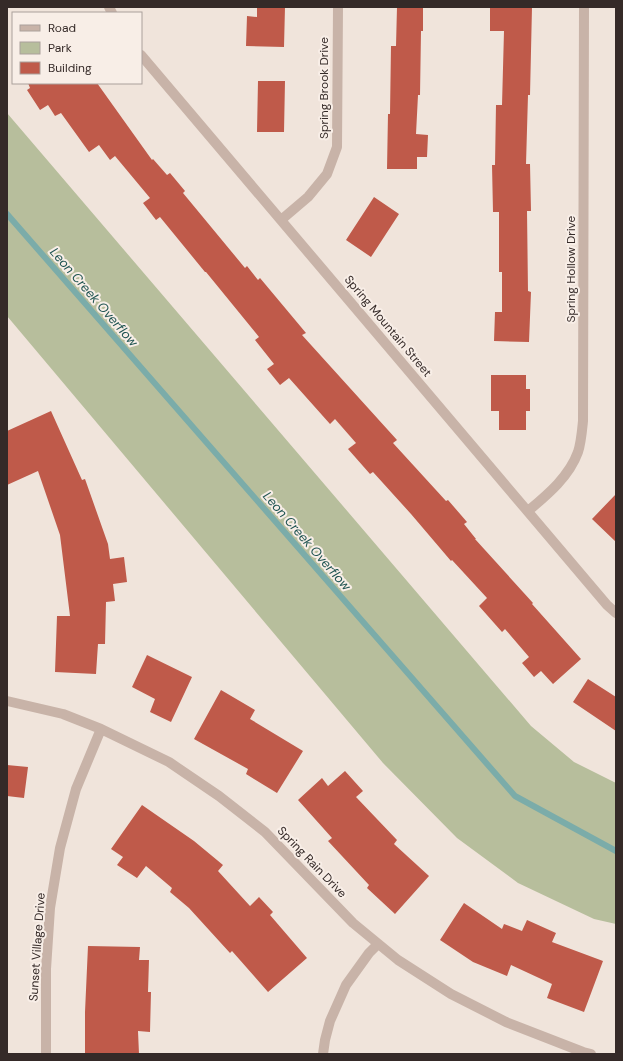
<svg xmlns="http://www.w3.org/2000/svg" width="623" height="1061" viewBox="0 0 623 1061" font-family="'DM Sans',sans-serif">
	<style>
		.green { fill: #b7be9c }
		.lines { fill: none; stroke-linecap: round; stroke-linejoin: round }
		.stream { stroke: #7baca9; stroke-width: 6 }
		.building { fill: #bf5a4a }
		.street { stroke: #c8b3a8; stroke-width: 10 }
		.labels { text-anchor: middle; dominant-baseline: central; stroke-width: 4; stroke-linejoin: round; paint-order: stroke }
		.street-label { font-size: 12px; fill: #352a28; stroke: #f8eee7 }
		.water-label { font-size: 13px; font-style: italic; fill: #1f5452; stroke: #f8eee7 }
	</style>
	<rect width="100%" height="100%" fill="#f0e4db"/>
	<path class="green" d="M7,113l524,613 43,36 42,21v141l-22,-5 -76,-36 -61,-45 -74,-75 -376,-447z"/>
	<g class="lines">
		<path class="stream" d="M7,214l508,582 101,55"/>
	</g>
	<path class="building" d="M257,7h28l-1,40 -38,-1 1,-30 10,1z
		M397,7h26v24h-2l-1,64h-2l-2,39 12,1 -1,22h-10v12h-30l1,-55h2l1,-68h5z
		M490,7h42l-2,88h-2l-2,69h4l1,47h-4l1,80 3,1 -2,50 -35,-1 1,-29h7v-40h-3v-60h-6l-1,-47h3l1,-60h6l2,-74h-14z
		M258,81h27l-1,51h-27z
		M28,83h69l55,77 1,-1 14,16 3,-2 15,18 -2,2 62,75 2,-2 11,14 2,-2 46,55 -4,2 95,105 -4,3 53,58 2,-1 19,22 -3,2 12,15h-1l58,64 -1,1 49,55 -28,25 -12,-13 -7,6 -12,-14 7,-6 -24,-28 -3,3 -23,-26 8,-8 -35,-38 -1,1 -40,-47 -38,-42 -3,2 -22,-25 8,-6 -21,-24 -5,5 -41,-46 -9,7 -13,-16 7,-5 -19,-24 4,-3 -53,-65h-1l-45,-55 -4,3 -13,-17 7,-5 -35,-42 -5,4 -11,-15 -10,7 -28,-39 -6,3 -7,-11 -8,5 -13,-20 3,-2z
		M374,197l25,17 -28,43 -25,-17z
		M491,375h35v14h4v22h-4v19h-27v-19h-8z
		M51,411l31,69 3,-1 23,65 2,15 14,-2 3,25 -14,2 2,17 -9,1 -1,42h-7l-2,30 -41,-2 2,-56h13l-10,-81 -22,-64 -31,14v-54z
		M616,494v48l-24,-23z
		M147,655l45,22 -21,45 -21,-10 5,-13 -23,-12z
		M588,679l28,18v34l-43,-29z
		M221,690l34,20 -5,9 53,32 -26,42 -31,-19 2,-5 -54,-30z
		M7,765l21,2 -4,31 -17,-2z
		M345,771l18,20 -7,6 41,43 -3,4 35,32 -34,38 -28,-26 2,-3 -41,-44 4,-3 -34,-38 24,-22 6,8z
		M142,805l52,36 29,24 -5,6 32,35 9,-9 14,15 -3,3 37,43 -39,34 -36,-41 -2,2 -41,-45 -19,-16 2,-4 -26,-22 -9,12 -20,-13 6,-8 -12,-8z
		M464,903l38,26 2,-5 18,7 5,-11 29,13 -4,9 51,19 -19,51 -37,-14 5,-14 -41,-19 -4,11 -34,-14 -33,-22z
		M88,946l52,1 -1,13h10l-1,32h3l-1,40 -12,-1 1,23h-54v-42z"/>
	<g class="lines">
		<path class="street" d="M109,7l3,6
			M141,55l466,550 9,8
			M281,220l27,-23 19,-23 10,-27 1,-140
			M528,511c19,-16 41,-34 50,-59 3,-9 4,-21 5,-31l1,-414
			M7,701l56,13 38,15 68,33 50,34 46,36 88,91 45,37 53,34 55,28 77,30 8,2
			M46,1054v-85l4,-61 10,-60 16,-59 25,-60
			M323,1054l2,-14 5,-19 16,-36 23,-32 9,-9"/>
	</g>
	<g class="labels">
		<g class="street-label">
			<text transform="translate(324 88) rotate(-90)">Spring Brook Drive</text>
			<text transform="translate(571 269) rotate(-90)">Spring Hollow Drive</text>
			<text transform="translate(388 326) rotate(50)">Spring Mountain Street</text>
			<text transform="translate(312 862) rotate(46)">Spring Rain Drive</text>
			<text transform="translate(37 947) rotate(-86)">Sunset Village Drive</text>
		</g>
		<g class="water-label">
			<text transform="translate(94 297) rotate(49)">Leon Creek Overflow</text>
			<text transform="translate(307 541) rotate(49)">Leon Creek Overflow</text>
		</g>
	</g>
	<rect width="623" height="1061" fill="none" stroke="#352a28" stroke-width="16"/>
	<rect x="12" y="12" width="130" height="72" fill="#f8eee7" stroke="#aaa09b"/>
	<rect x="20" y="25" width="20" height="6" fill="#c8b3a8" stroke="#aaa09b"/>
	<text x="48" y="32" font-size="12" fill="#352a28">Road</text>
	<rect x="20" y="42" width="20" height="12" fill="#b7be9c" stroke="#aaa09b"/>
	<text x="48" y="52" font-size="12" fill="#352a28">Park</text>
	<rect x="20" y="62" width="20" height="12" fill="#bf5a4a" stroke="#aaa09b"/>
	<text x="48" y="72" font-size="12" fill="#352a28">Building</text>
</svg>
